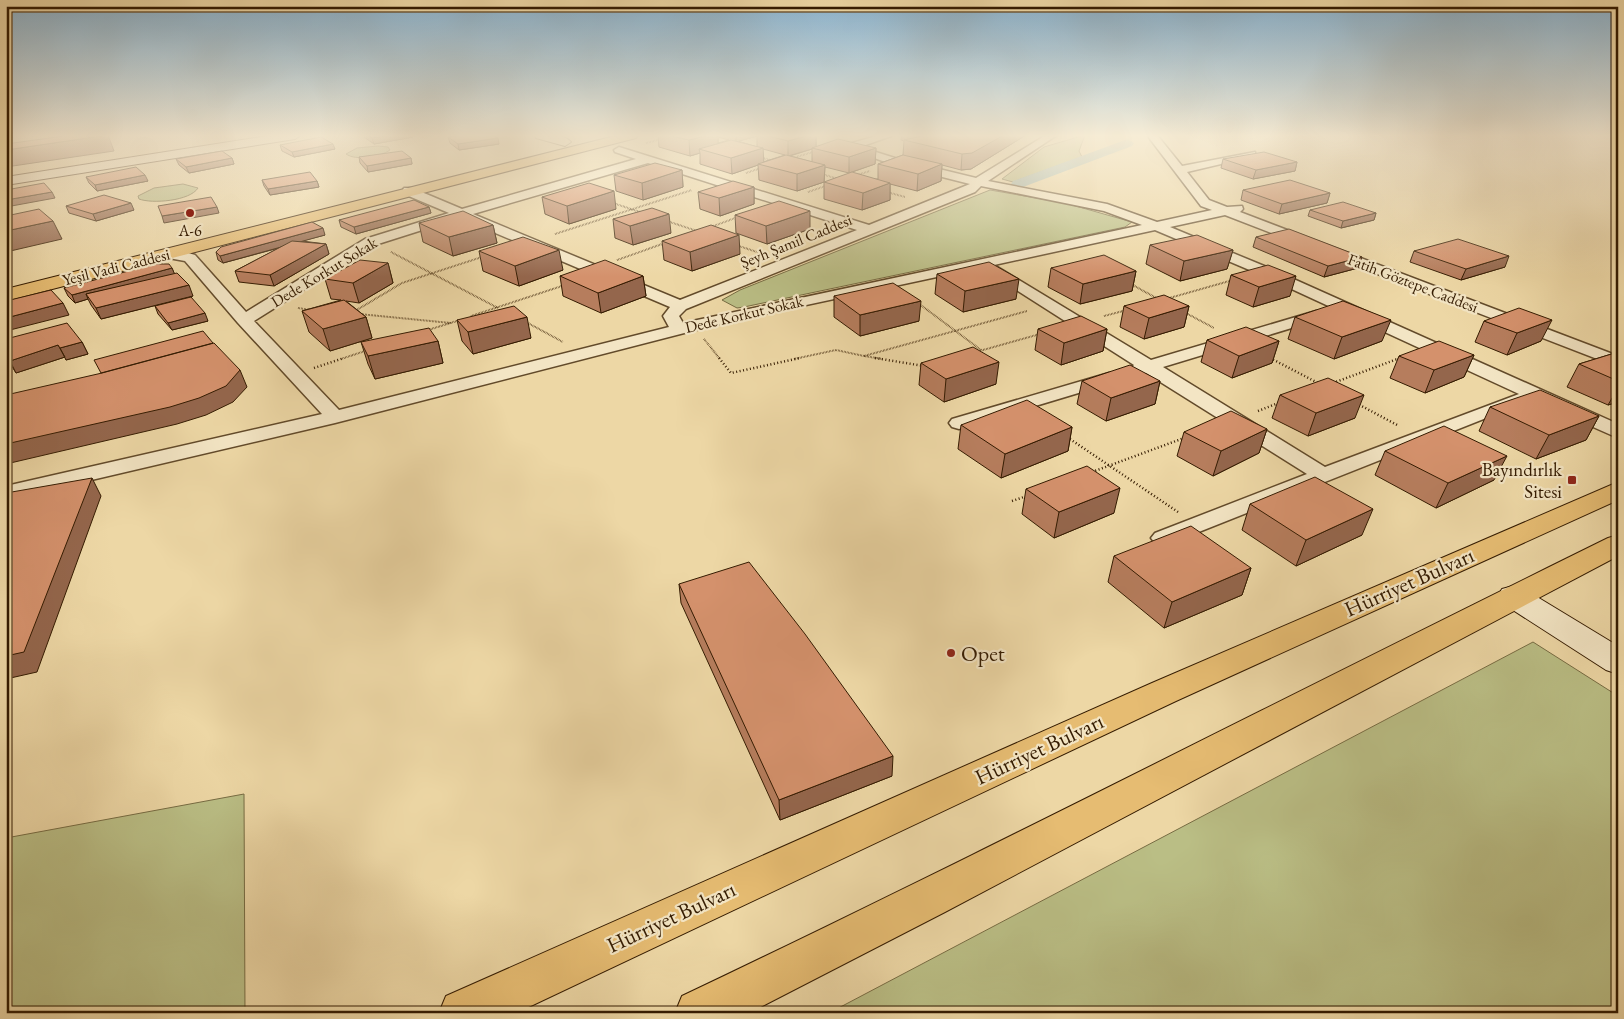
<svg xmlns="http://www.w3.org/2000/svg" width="1624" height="1019" viewBox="0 0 1624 1019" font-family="'EB Garamond',serif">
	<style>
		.green { fill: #babe85; stroke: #776c43 }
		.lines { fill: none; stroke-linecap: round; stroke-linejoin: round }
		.canal { fill: #9eb7b3; fill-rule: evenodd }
		.street-casing { stroke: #624a2a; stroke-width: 3 }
		.secondary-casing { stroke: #341b01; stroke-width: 2 }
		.primary-casing { stroke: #341b01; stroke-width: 2 }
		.path-far1 { stroke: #341b01; stroke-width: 2; stroke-dasharray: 0.5 1; stroke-linecap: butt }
		.path { stroke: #341b01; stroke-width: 2.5; stroke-dasharray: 1 2.5; stroke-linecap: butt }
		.street { fill: #f3e5c4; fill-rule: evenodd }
		.secondary { fill: #f3e5c4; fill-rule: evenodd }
		.primary { fill: #e6bc72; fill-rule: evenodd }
		.wall { fill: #b67d5d; stroke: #341b01; fill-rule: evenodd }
		.shaded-wall { fill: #94664c; stroke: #341b01 }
		.building { fill: #d4916c; stroke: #341b01 }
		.poi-dot { fill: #8f2418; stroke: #f3e5c4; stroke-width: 2 }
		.labels { text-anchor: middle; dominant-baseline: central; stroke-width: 4.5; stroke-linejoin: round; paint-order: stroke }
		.far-poi-label { font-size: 16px; fill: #341b01; stroke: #f3e5c4 }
		.far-street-label { font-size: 16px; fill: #341b01; stroke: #f3e5c4 }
		.poi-label { font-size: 19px; fill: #341b01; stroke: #f3e5c4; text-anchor: end }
		.near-street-label { font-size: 22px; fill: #341b01; stroke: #f3e5c4 }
		.near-poi-label { font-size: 22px; fill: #341b01; stroke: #f3e5c4; text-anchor: start }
	</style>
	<rect width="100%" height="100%" fill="#edd7a5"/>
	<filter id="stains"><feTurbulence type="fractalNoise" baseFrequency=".004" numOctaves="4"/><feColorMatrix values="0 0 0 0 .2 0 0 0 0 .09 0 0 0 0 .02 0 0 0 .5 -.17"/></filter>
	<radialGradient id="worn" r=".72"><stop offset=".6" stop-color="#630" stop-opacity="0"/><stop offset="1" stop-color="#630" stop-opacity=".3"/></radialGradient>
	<path class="green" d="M1085,135l-6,16 3,6 -69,25 -11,-3 42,-32z
		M378,146l10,1 2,3c-10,7 -34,11 -44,4l11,-6z
		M183,184l15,4c-8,13 -46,16 -59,11l-1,-3 16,-8z
		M990,190l75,13 67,19 -7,5 -381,80 -7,1 -15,-8 18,-10z
		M1533,642l85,54v317h-789z
		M244,794l1,219h-239v-175z"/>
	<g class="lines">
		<path class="canal" d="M1128,139l6,4 -2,3 -109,41 -5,1 -7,-4 2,-3z"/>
		<defs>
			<path id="street" d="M880,135h14l-34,12 38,12 78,19 70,-43h11l-69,46 119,23 50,18 55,-12 -11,-4 -54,-71h10l25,31 73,-14v4l-68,16 22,28 18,7 15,-1 1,3 -3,3 378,144v11l-393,-152 -55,12 99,41 349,156v14l-93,-41 1,2 -2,4 -353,140 -8,2 -8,-2 -4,-5 4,-5 152,-59 -161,-101h-13l-3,-4 4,-4 -146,-93 -2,-3 2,-3 -261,56 -392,101 -329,77v-14l316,-72 -84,-91 -53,-62 -22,-4 -2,-3 2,-3h19l13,4 51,57 119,-73 84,-26 -45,-19 -2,-3 2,-3h8l50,21 174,-50 -21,-7 -1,-2 5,-3 250,78 101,-41 -79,-20 -42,-15 3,-6zM648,163l209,67 -177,70 -207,-86zM981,186l123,25 38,14 -459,98 -4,-7 7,-7 289,-117zM460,218l210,89 -7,9 6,11 -330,83 -85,-89 121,-76zM1155,230l104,44 260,120 -194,73 -162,-100 165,-50 2,-3 -2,-3h-12l-165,49 -157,-95z
				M1109,373l6,1 3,4 -3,4 -156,47 -7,-2 -3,-4 3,-4z"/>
			<path id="secondary" d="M274,135h27l-6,4 -289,46v-8z
				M534,135c11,-1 29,-2 37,7l-6,4 -29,-8z
				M1513,586l11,3 94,57v28l-12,-4 -104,-67 -4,-7 4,-7z"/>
			<path id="primary" d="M619,135h19l-2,3 -630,163v-12z
				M1618,482v18l-442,201 -660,312h-77l7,-17 706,-313z
				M1618,535v21l-673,356 -196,101h-74l7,-17c311,-148 617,-306 926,-458z"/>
		</defs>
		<use href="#street" class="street-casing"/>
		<use href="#secondary" class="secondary-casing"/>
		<use href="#primary" class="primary-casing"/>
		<path class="path-far1" d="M646,143l16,-4
			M760,157l13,4
			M793,158l23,-7
			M746,173l15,-5
			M822,174l16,5
			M857,175l13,-4
			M808,192l20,-7
			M887,192l18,5
			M613,203l30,10
			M667,221l30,10
			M711,227l27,-10
			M555,234l137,-44
			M736,245l27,9
			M391,252l107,56
			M617,260l48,-17
			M1131,284l27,15
			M1166,299l67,-19
			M918,303l63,47
			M298,308l13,2
			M355,311l47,-28 80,-26
			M1184,312l30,16
			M359,314l92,9
			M471,316l94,-31
			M1104,316l23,-6
			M526,322l37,20
			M428,330l32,-10
			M704,339l16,20
			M976,352l64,-18
			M864,356l19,3
			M1270,358l2,1
			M341,359l27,-9
			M794,359l42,-9 28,6 163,-45
			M1397,359l3,-1"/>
		<path class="path" d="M719,358l12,15 69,-15
			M875,358l49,8
			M1270,358l48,25
			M314,368l30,-10
			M1333,383l67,-25
			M1356,403l43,23
			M1258,411l23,-9
			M1067,437l111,75
			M1092,472l92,-34
			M1012,501l15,-5"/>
		<use href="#street" class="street"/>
		<use href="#secondary" class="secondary"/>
		<use href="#primary" class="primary"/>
	</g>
	<path class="wall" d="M364,135h48l1,2 -39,7 -10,-7z
		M658,135h158v12l60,1 -1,16 -26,9 -24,-6 -1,15 -27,9 -38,-11 -1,-15 -26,9 -32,-10v-11l-10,3 -31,-9zM757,136v11l-19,-6zM718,137l11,3 -11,3zM763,149l22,6 -22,7zM812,149v13l-22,-6z
		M902,135h124l-55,34 -10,1 -19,-5 -1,16 -24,10 -27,-7v16l-28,10 -38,-11v-17l54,-3v-15l25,-9 1,-14 -3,-1z
		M448,137l51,7 -40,6 -9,-7z
		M280,145l55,4 -41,8 -12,-6z
		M359,157l52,1 1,6 -44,8 -8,-9z
		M232,158l2,6 -45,9 -10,-8 -3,-6z
		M1223,159l74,3 -2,9 -42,8 -32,-11z
		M682,170l1,17 -40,13 -27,-9 -2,-16z
		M86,177l62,4 -51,10 -8,-8z
		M262,180l55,1 2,6 -49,8 -6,-9z
		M754,187v17l-34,12 -20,-7 -2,-17z
		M1243,190l87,3 -3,10 -48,11 -38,-14z
		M542,197l74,12 -47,15 -24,-10z
		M66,206l68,4 -38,11 -27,-8z
		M429,207l2,6 -75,21 -15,-7 -2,-7z
		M1310,210l66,3 -2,7 -33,8 -33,-12z
		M735,215l75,14 -43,15 -31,-11z
		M613,219l58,14 -38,12 -18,-7z
		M419,223l74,2 4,18 -44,13 -30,-14z
		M325,235l-23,6 24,3 3,10 -55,32 -35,-4 -4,-11 44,-23 -56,15 -5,-3 -2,-8z
		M1256,237l102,31 -34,9 -71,-30z
		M662,241l78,13 -48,17 -28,-11z
		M1150,245l83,5 -6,19 -47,12 -34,-17z
		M479,251l84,19 -44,16 -36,-15z
		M1414,251l91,16 -44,13 -51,-18z
		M388,263l5,20 -34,20 -13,-2 20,16 6,21 -42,13 -21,-19 -7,-21 39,-11 -10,-1 -6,-20z
		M172,268l2,5 19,23 -92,23 -10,-14 -3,-6 -13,4 -7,-7 -4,-8z
		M1051,268l85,3 -4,20 -52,13 -32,-17z
		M937,274l79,25 -53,13 -28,-18z
		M1231,275l59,21 -37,11 -27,-12z
		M560,276h83l3,20 -45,17 -38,-17z
		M834,296l85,25 -59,15 -26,-19z
		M155,306l53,15 -36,9 -14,-16z
		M1124,306h65l-5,21 -40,12 -24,-12z
		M1295,317l87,24 -48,18 -46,-20z
		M457,320l74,18 -58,16 -11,-13z
		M1484,321l57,20 -34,14 -32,-13z
		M1038,329h69l-4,22 -42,14 -26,-15z
		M6,339l76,3 6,12 -22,6 -1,-3 -49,16 -10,-16z
		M1207,340l72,1 -7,22 -40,15 -31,-16z
		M438,341l5,22 -68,16 -7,-15 -7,-22z
		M1618,352v50l-10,3 -41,-18 12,-23z
		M1474,355l-10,22 -39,16 -35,-15 9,-22z
		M921,363l75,21 -52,18 -25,-17z
		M1082,381h78l-5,23 -49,17 -29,-17z
		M1280,395l75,23 -47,18 -36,-18z
		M1490,407l109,9 -13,24 -50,19 -57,-28z
		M961,425l111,2 -4,24 -67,27 -43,-29z
		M1267,429l-8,24 -46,23 -36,-20 7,-24z
		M1385,451l109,29 -58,28 -61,-33z
		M1026,489l88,24 -60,25 -32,-24z
		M1250,504l112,31 -66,31 -54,-36z
		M1114,556l137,12 -9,27 -78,33 -56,-46z
		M679,584l213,192 -112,44 -99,-217z"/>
	<path class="shaded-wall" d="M108,135l6,16 -108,16v-17z
		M392,135h20l1,2 -39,7 -2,-6z
		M709,135h9v12l-19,2 1,4 -10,3 -1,-16z
		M736,135h21v1l-21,6z
		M810,135h6v13h-4v1l-24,7v-15z
		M1004,135h22l-55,34 -10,1 1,-16z
		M498,138l1,6 -40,6 -1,-6z
		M333,144l2,5 -41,8 -2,-5z
		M763,148l1,16h-6v1l-26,9 -1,-16z
		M876,148l-1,16 -26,9v-16z
		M232,158l2,6 -45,9 -3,-6z
		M411,158l1,6 -44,8 -1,-6z
		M1297,162l-2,9 -42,8 3,-9z
		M942,164l-1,17 -24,10 1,-17z
		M825,165l-1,17 -27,9v-17z
		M682,170l1,17 -40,13 -1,-17z
		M145,175l3,6 -51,10 -2,-6z
		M317,181l2,6 -49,8 -2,-6z
		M890,183v17l-28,10 1,-17z
		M754,187v17l-34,12 -1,-18z
		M614,191l2,18 -47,15 -2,-18z
		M52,192l3,6 -49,9v-7z
		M1330,193l-3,10 -48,11 3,-10z
		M131,203l3,7 -38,11 -3,-7z
		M217,207l2,6 -55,10 -2,-7z
		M429,207l2,6 -75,21 -2,-7z
		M810,211v18l-43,15 -1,-18z
		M1376,213l-2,7 -33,8 2,-7z
		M669,214l2,19 -38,12 -3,-19z
		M53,221l9,18 -56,13v-21z
		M493,225l4,18 -44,13 -4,-19z
		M323,228l2,7 -102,28 -3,-7z
		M739,235l1,19 -48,17 -2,-19z
		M326,244l3,10 -55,32 -4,-11z
		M559,250l4,20 -44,16 -4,-20z
		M1233,250l-6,19 -47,12 4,-20z
		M1509,256l-4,11 -44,13 5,-11z
		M1362,257l-4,11 -34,9 4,-11z
		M388,263l5,20 -34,20 -6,-20z
		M172,268l3,7 -89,19 2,5 -13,4 -3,-8z
		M1136,271l-4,20 -52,13 3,-20z
		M643,276l3,20 -45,17 -3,-20z
		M1296,276l-6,20 -37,11 6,-20z
		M1019,279l-3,20 -53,13 2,-21z
		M189,285l4,11 -92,23 -5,-11z
		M921,301l-2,20 -59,15v-21z
		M63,303l6,12 -63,16v-13z
		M1189,306l-5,21 -40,12 5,-21z
		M205,313l3,8 -36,9 -4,-7z
		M366,317l6,21 -42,13 -7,-22z
		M527,317l4,21 -58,16 -5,-22z
		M1391,320l-9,21 -48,18 8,-22z
		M1552,320l-11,21 -34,14 10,-22z
		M1107,329l-4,22 -42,14 3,-22z
		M438,341l5,22 -68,16 -7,-23z
		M1279,341l-7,22 -40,15 7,-22z
		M82,342l6,12 -22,6 -6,-12z
		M58,345l7,12 -49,16 -6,-12z
		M1474,355l-10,22 -39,16 9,-23z
		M999,362l-3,22 -52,18 2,-23z
		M240,370l7,17 -14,15 -27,13 -29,9 -171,40v-20z
		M1160,381l-5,23 -49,17 5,-23z
		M1618,388v14l-10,3z
		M1364,395l-9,23 -47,18 8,-23z
		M1599,416l-13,24 -50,19 13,-24z
		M1072,427l-4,24 -67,27 4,-24z
		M1267,429l-8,24 -46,23 8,-25z
		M1507,456l-13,24 -58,28 12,-25z
		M92,478l9,18 -64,176 -31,7v-23z
		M1120,488l-6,25 -60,25 5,-26z
		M1373,509l-11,26 -66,31 10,-26z
		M1251,568l-9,27 -78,33 8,-26z
		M893,756l-1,20 -112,44 -1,-20z"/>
	<path class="building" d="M71,135h37l-102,15v-6z
		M367,135h25l-20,3z
		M464,135h29l5,3 -40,6 -10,-7z
		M667,135h42l-20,5z
		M764,135h46l-22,6z
		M926,135h78l-32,18 -10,1 -58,-14z
		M321,137l12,7 -41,8 -12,-7z
		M838,139l38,9 -27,9 -37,-9z
		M731,140l32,8 -32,10 -32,-9z
		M222,151l10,7 -46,9 -10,-8z
		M402,151l9,7 -44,8 -8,-9z
		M1264,152l33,10 -41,8 -33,-11z
		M786,155l39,10 -28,9 -39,-10z
		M903,155l39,9 -24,10 -40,-10z
		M655,163l27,7 -40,13 -28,-8z
		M136,167l9,8 -50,10 -9,-8z
		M310,172l7,9 -49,8 -6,-9z
		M852,172l38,11 -27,10 -39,-11z
		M1290,180l40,13 -48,11 -39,-14z
		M733,181l21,6 -35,11 -21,-6z
		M44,183l8,9 -46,8v-10z
		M589,183l25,8 -47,15 -25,-9z
		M104,195l27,8 -38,11 -27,-8z
		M211,197l6,10 -55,9 -4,-10z
		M414,200l15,7 -75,20 -15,-7z
		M779,201l31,10 -44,15 -31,-11z
		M1343,202l33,11 -33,8 -33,-11z
		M652,208l17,6 -39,12 -17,-7z
		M39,209l14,12 -47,10v-15z
		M463,211l30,14 -44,12 -30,-14z
		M312,222l11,6 -103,28 -4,-4 5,-5z
		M711,225l28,10 -49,17 -28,-11z
		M1289,229l73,28 -34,9 -72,-29z
		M1197,235l36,15 -49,11 -34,-16z
		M523,237l36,13 -44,16 -36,-15z
		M1458,239l51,17 -43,13 -52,-18z
		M292,241l34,3 -56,31 -35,-4z
		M1104,255l32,16 -53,13 -32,-16z
		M360,260l28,3 -35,20 -28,-4z
		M605,260l38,16 -45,17 -38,-17z
		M989,262l30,17 -54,12 -28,-17z
		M155,264h14l3,4 -100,27 -8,-7z
		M1268,265l28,11 -37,11 -28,-12z
		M177,273l12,12 -93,23 -10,-14z
		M893,283l28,18 -61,14 -26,-19z
		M51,290l12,13 -57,15v-17z
		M1164,295l25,11 -40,12 -25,-12z
		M191,297l14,16 -37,10 -13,-17z
		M344,300l22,17 -43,12 -21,-18z
		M1343,301l48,19 -49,17 -47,-20z
		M514,306l13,11 -59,15 -11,-12z
		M1519,308l33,12 -35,13 -33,-12z
		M1081,316l26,13 -43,14 -26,-14z
		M67,323l15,19 -22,6 -2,-3 -48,16 -4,-6v-16z
		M1246,327l33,14 -40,15 -32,-16z
		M429,328l9,13 -70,15 -7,-14z
		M203,331l10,12 -112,30 -7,-13z
		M1439,341l35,14 -40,15 -35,-14z
		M214,343l26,27 -14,16 -27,12 -29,9 -164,37v-49l96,-22z
		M973,347l26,15 -53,17 -25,-16z
		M1618,352v29l-39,-17z
		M1130,365l30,16 -49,17 -29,-17z
		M1328,378l36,17 -48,18 -36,-18z
		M1540,390l59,26 -50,19 -59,-28z
		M1027,400l45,27 -67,27 -44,-29z
		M1231,411l36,18 -46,22 -37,-19z
		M1444,426l63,30 -59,27 -63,-32z
		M1087,466l33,22 -61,24 -33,-23z
		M1315,477l58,32 -67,31 -56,-36z
		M92,478l-68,174 -18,4v-163z
		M1191,526l60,42 -79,34 -58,-46z
		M749,562l56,72 88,122 -114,44 -100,-216z"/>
	<linearGradient id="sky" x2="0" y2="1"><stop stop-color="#8ab5d3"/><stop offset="0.49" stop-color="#f7edd6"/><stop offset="1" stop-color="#f7edd6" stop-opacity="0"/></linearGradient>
	<rect width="1624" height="277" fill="url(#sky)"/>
	<g class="poi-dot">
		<circle cx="190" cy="213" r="5"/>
		<rect x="1567" y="475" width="10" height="10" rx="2.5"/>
		<circle cx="951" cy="653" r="5"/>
	</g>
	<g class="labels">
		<g class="far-poi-label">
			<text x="190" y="230">A-6</text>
		</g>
		<g class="far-street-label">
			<text transform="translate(796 241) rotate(-22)">Şeyh Şamil Caddesi</text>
			<text transform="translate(116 267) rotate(-14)">Yeşil Vadi Caddesi</text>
			<text transform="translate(324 272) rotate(-31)">Dede Korkut Sokak</text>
			<text transform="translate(1413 283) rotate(21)">Fatih Göztepe Caddesi</text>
			<text transform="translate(744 314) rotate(-13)">Dede Korkut Sokak</text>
		</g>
		<g class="poi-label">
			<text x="1562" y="469">Bayındırlık<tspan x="1562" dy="22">Sitesi</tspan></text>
		</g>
		<g class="near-street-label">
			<text transform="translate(1409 582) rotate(-24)">Hürriyet Bulvarı</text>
			<text transform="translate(1039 749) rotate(-25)">Hürriyet Bulvarı</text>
			<text transform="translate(671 917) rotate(-25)">Hürriyet Bulvarı</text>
		</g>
		<g class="near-poi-label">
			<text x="961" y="653">Opet</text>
		</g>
	</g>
	<rect width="1624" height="1019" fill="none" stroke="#edd7a5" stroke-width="25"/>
	<rect x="8" y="8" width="1609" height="1004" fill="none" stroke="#341b01" stroke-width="2.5"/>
	<rect x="12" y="12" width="1599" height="994" fill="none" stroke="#341b01"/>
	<rect width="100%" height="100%" filter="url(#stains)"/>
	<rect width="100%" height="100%" fill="url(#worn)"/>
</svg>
